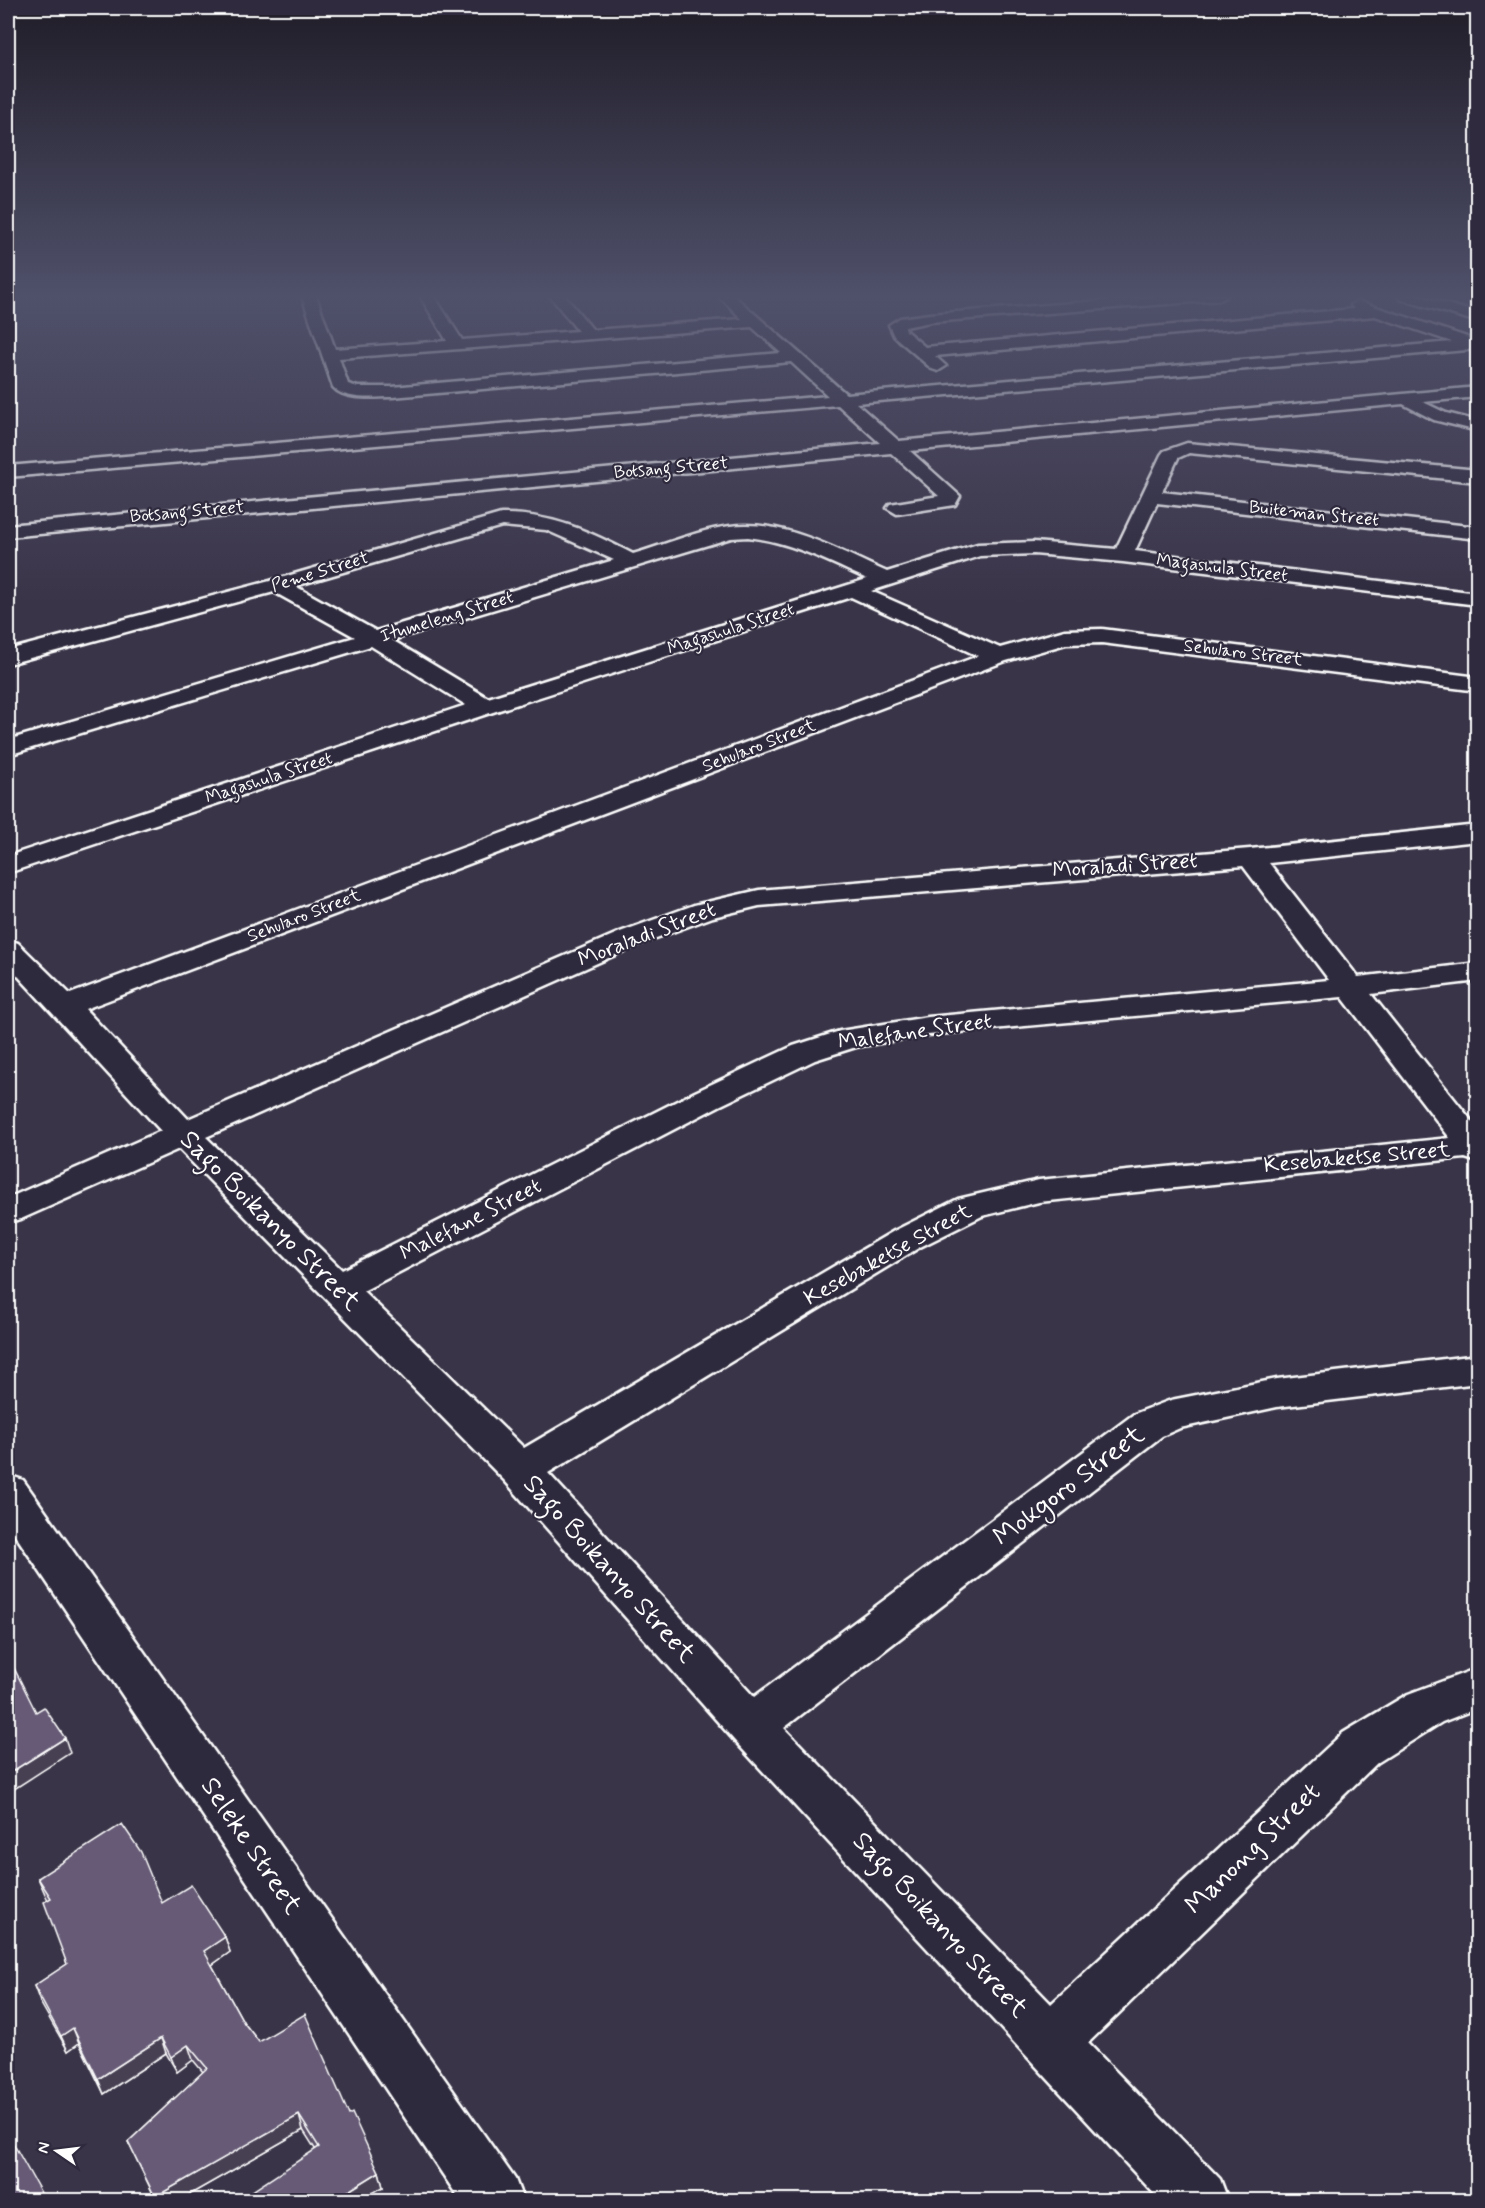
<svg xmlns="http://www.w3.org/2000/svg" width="1485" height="2208" viewBox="0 0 1485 2208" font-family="Mynerve,sans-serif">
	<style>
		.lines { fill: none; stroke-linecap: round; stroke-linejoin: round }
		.minor-casing { stroke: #fff; stroke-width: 5 }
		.minor { fill: #2f2a3d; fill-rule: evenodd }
		.wall { fill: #584d65; stroke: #fff; stroke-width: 1.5 }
		.shaded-wall { fill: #473f53; stroke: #fff; stroke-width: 1.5 }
		.building { fill: #665a76; stroke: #fff; stroke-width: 1.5 }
		.labels { text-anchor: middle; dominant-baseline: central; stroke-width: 4.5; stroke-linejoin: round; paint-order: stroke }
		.far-street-label { font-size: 18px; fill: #fff; stroke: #2f2a3d }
		.street-label { font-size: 22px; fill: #fff; stroke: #2f2a3d }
		.near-street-label { font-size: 27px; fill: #fff; stroke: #2f2a3d }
	</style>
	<rect width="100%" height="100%" fill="#3a3448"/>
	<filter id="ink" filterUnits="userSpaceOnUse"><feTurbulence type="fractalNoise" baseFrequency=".0167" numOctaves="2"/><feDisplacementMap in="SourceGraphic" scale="12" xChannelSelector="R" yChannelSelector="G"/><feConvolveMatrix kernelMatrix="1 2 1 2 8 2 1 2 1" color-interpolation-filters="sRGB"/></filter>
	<g filter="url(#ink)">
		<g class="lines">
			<defs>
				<path id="minor" d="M302,296h14l19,53 112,-8 -27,-45h14l28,44 116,-9 -28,-35h15l28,34 149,-11 -23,-23h15l112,98 606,-52 -77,-26 -440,40 11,10 -8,5 -6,-2 -38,-33 -5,-11 11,-7 30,-4 234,-18h63l-7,4 -290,22 -25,5 1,4 19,16 429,-38 -3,-4 7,-4 109,36 3,3 8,-1v10l-622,54 43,38 579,-54v10l-55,5 23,11 32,8v10l-44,-11 -31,-16 -493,47 50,45 -5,9 -58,9 -10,-6 3,-4 49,-8 -48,-43 -883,84v-12l872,-82 -42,-38 -830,72v-11l820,-70 -37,-34 -399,35c-17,0 -47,4 -59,-10zM752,327l29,26 -389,34h-34l-10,-3 -9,-26z
					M1398,296h22l58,17v9l-78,-23z
					M1187,443l291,27v12l-289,-29 -11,5 -16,34 316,35v12l-321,-36 -22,48 343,42v12l-355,-43 -89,-8 -54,2 -109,35 129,57 65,-18 37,-1 376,48v14l-376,-48 -36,1 -60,17 -921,348 103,110 432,-187 74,-27 65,-15 491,-41 228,-24v16l-209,22 89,114 120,-14v18l-107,13 107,135v33l-13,-4 -426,44 -57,14 -62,31 -372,226 206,224 380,-283 37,-14 106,-21 201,-24v28l-201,24 -97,21 -18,8 -378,292 267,276 292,-271 65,-39 70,-26v40l-36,14 -65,41 -289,280 132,136 8,21h-68l-426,-460 -229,-259 -326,-332 -158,70 -13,3v-24l153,-67 -153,-166v-25l10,3 52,51 908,-338 -127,-59 -358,115 -485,161v-17l458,-151 -95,-59 -363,109v-15l347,-103 -81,-45 -266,72v-14l262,-69 231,-67c49,-1 90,18 132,40 31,-9 65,-24 97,-28 55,-7 109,25 157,46l91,-28 56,-2 82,7 45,-94 3,-4zM502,526l44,4 68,30 -238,71 -81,-45zM748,537c43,5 80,24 119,42l-379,119 -96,-58 339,-102zM1243,866l86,114 -401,37 -88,14 -47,15 -98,46 -353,178 -136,-133 434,-193 73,-27 46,-11zM1342,997l108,141 -411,42 -81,19 -64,32 -370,217 -161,-157 356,-185 96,-46 41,-13 72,-12z
					M8,1475l15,5 492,699 8,21h-63l-452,-676z"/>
			</defs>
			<use href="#minor" class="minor-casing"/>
			<use href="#minor" class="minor"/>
		</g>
		<path class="wall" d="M38,1878l124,25 63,34 5,15 -18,13 32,58 15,19 90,73 30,57 4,15 -68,-38 -12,-19 -123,70h-24l-28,-58 75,-70 -10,-12 -16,12 -11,-19 -62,41 -25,-51 -11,8 -28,-49 -6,-16 33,-22 -19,-64 -3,-6z"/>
		<path class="shaded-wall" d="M65,1738l5,15 -62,40v-19z
			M225,1937l5,15 -21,15 -5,-16z
			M73,2028l6,15 -11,8 -7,-15z
			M161,2038l5,15 -62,41 -6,-15z
			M188,2045l5,15 -16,12 -6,-15z
			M299,2115l4,15 -123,70h-24l-1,-3z
			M379,2172l4,15 -22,13h-27z"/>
		<path class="building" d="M8,1656l28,56 8,-5 21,31 -57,36z
			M122,1824l19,28 21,51 29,-18 34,52 -21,14 40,72 15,19 46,-28 44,101 3,-2 27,59 -45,28h-95l80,-53 -20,-32 -144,82 -27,-55 79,-74 -19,-23 -17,12 -10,-19 -63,41 -25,-51 -12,8 -27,-50 33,-22 -23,-62 7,-4 -13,-20z
			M8,2134l37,66h-37z"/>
	</g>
	<linearGradient id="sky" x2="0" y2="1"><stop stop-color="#201d28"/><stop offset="0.49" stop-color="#4f506a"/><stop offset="1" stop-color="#4f506a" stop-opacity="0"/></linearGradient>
	<rect width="1485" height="605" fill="url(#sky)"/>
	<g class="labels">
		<g class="far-street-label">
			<text transform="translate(671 468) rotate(-5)">Botsang Street</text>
			<text transform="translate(187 512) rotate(-5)">Botsang Street</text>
			<text transform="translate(1314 514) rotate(6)">Buiteman Street</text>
			<text transform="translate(1222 568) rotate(7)">Magashula Street</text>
			<text transform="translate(320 572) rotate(-17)">Peme Street</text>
			<text transform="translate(447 617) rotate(-17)">Itumeleng Street</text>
			<text transform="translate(731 629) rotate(-18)">Magashula Street</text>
			<text transform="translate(1243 653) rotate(7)">Sehularo Street</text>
			<text transform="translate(759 746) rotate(-21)">Sehularo Street</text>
			<text transform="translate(269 778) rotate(-18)">Magashula Street</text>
			<text transform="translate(304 916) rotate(-21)">Sehularo Street</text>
		</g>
		<g class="street-label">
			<text transform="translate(1125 866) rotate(-4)">Moraladi Street</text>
			<text transform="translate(647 935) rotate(-21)">Moraladi Street</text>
			<text transform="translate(915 1032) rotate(-8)">Malefane Street</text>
			<text transform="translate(1357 1158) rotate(-5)">Kesebaketse Street</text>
			<text transform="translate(471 1220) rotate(-27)">Malefane Street</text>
			<text transform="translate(888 1255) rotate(-29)">Kesebaketse Street</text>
		</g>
		<g class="near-street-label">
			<text transform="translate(270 1221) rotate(45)">Sago Boikanyo Street</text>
			<text transform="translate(1069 1486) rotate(-37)">Mokgoro Street</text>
			<text transform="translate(609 1569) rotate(48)">Sago Boikanyo Street</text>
			<text transform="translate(251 1846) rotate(56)">Seleke Street</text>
			<text transform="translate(1253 1849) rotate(-44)">Manong Street</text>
			<text transform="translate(940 1925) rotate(47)">Sago Boikanyo Street</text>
		</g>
	</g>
	<rect width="1485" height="2208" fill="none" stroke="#2f2a3d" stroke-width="30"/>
	<rect x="15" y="15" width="1455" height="2178" fill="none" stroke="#fff" stroke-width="2" filter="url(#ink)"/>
	<g transform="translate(57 2151) rotate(284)" stroke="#2f2a3d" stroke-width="4.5" paint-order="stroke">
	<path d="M0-4.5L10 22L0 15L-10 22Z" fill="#ffffff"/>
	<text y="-9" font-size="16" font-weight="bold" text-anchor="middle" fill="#ffffff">N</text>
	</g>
</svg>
